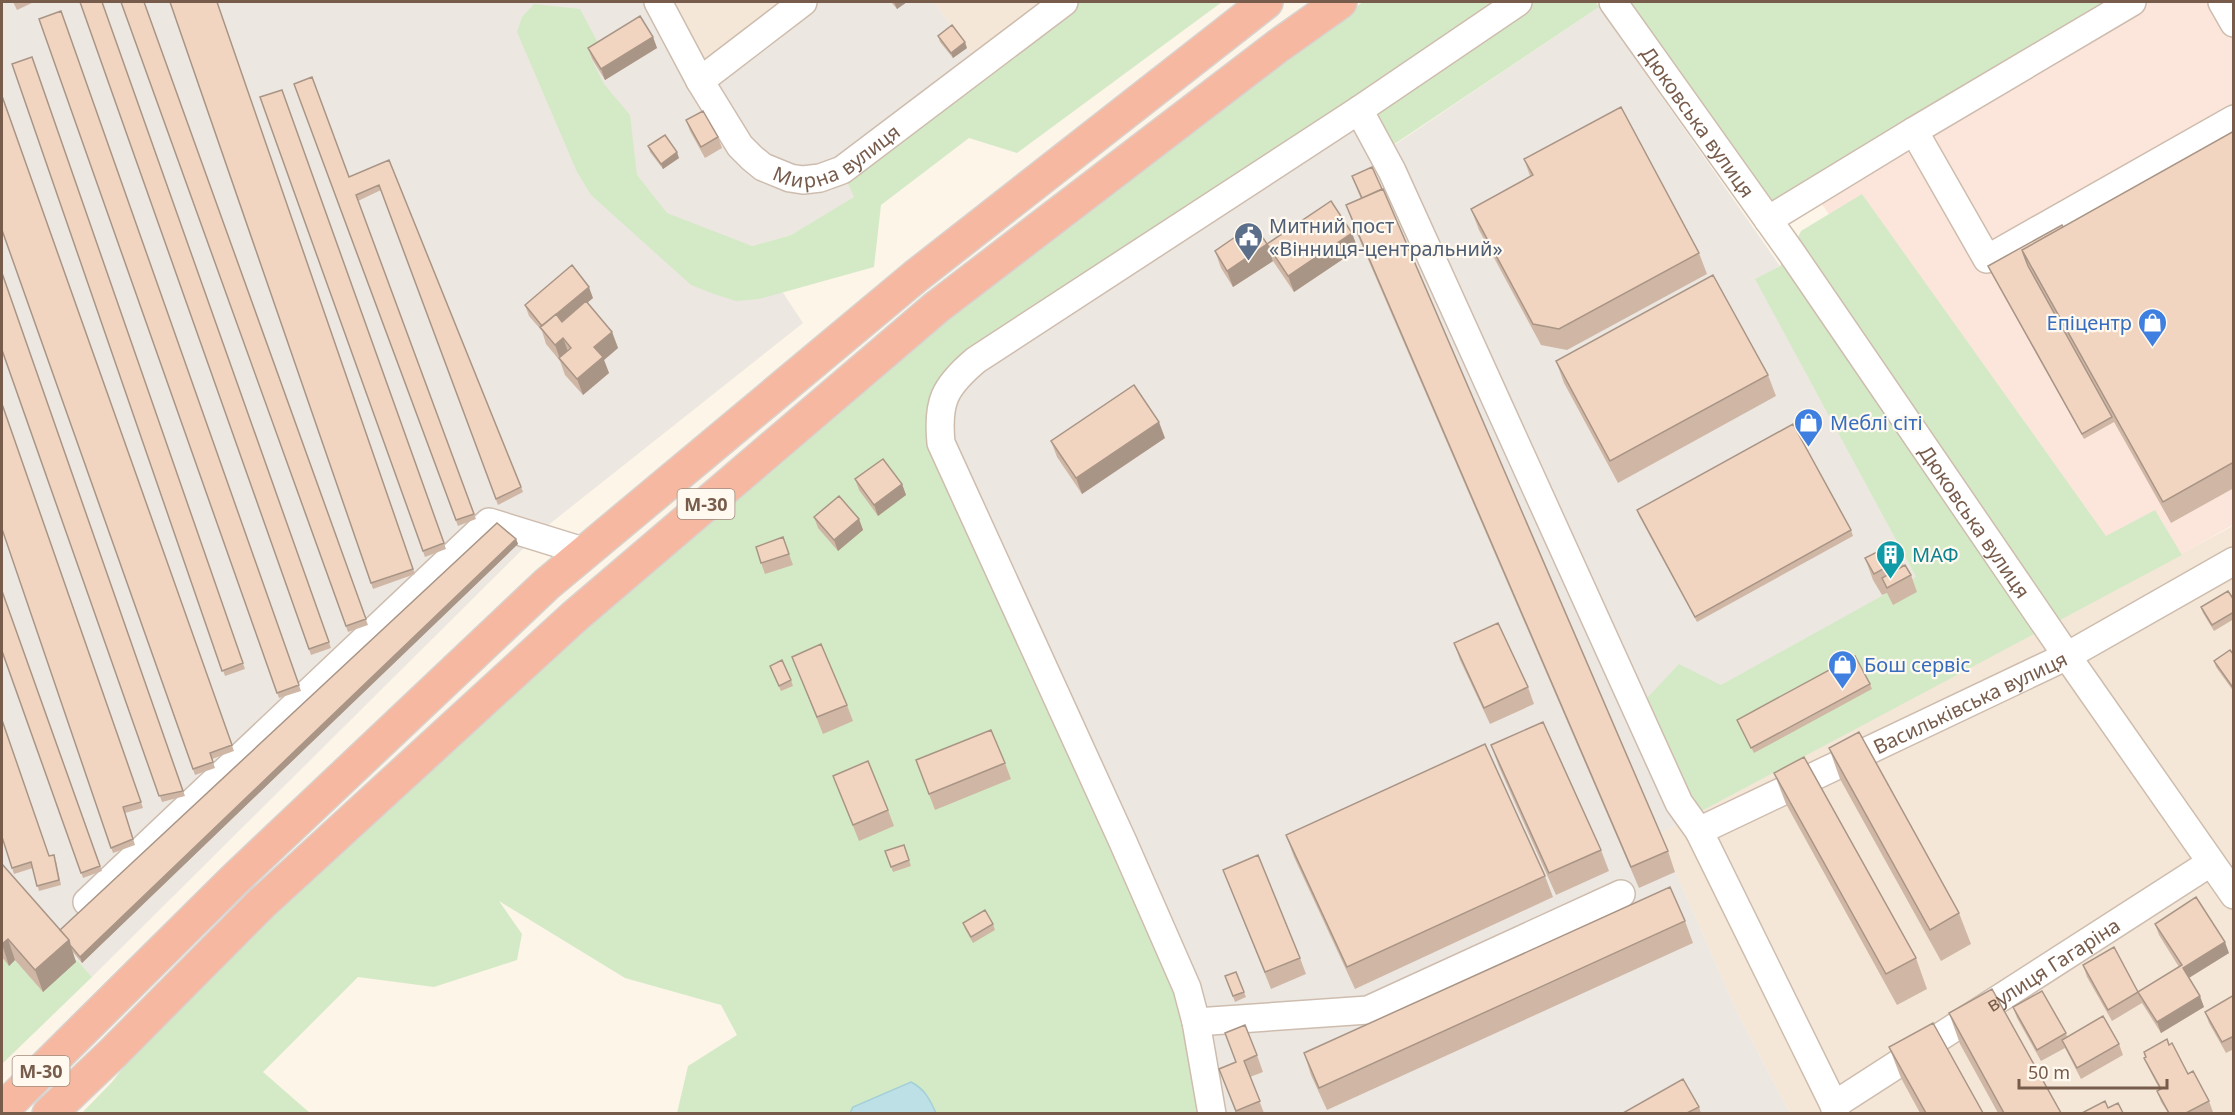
<svg xmlns="http://www.w3.org/2000/svg" width="2235" height="1115" viewBox="0 0 2235 1115" font-family="'Noto Sans',sans-serif">
	<style>
		.residential { fill: #f4e7d7 }
		.commercial { fill: #fce6dc }
		.industrial { fill: #ede7e1 }
		.green { fill: #d4eac6 }
		.water { fill: #bce0e6; stroke: #a3cfd8; stroke-width: 1.5 }
		.lines { fill: none; stroke-linecap: round; stroke-linejoin: round }
		.minor-casing { stroke: #cebdae; stroke-width: 30 }
		.highway-casing { stroke: #d9d1cd; stroke-width: 36 }
		.minor { stroke: #fff; stroke-width: 27 }
		.highway { stroke: #f6b8a0; stroke-width: 33 }
		.wall { fill: #d0b7a5 }
		.shaded-wall { fill: #a99586 }
		.building { fill: #f2d5c0; stroke: #a99586; stroke-width: 1.5 }
		.labels { text-anchor: middle; dominant-baseline: central; stroke-width: 4.5; stroke-linejoin: round; paint-order: stroke }
		.shield { fill: #fff9ef; stroke: #a08b7d; stroke-width: 1.5 }
		.shield-label { font-size: 18px; font-weight: bold; fill: #775c4c }
		.street-label { font-size: 20px; fill: #775c4c; stroke: #fff9ef }
		.service-label { font-size: 20px; fill: #4e5e75; stroke: #fff9ef; text-anchor: start }
		.shop-label { font-size: 20px; fill: #366cbe; stroke: #fff9ef; text-anchor: start }
		.culture-label { font-size: 20px; fill: #0d838f; stroke: #fff9ef; text-anchor: start }
	</style>
	<rect width="100%" height="100%" fill="#fcf5e8"/>
	<path class="residential" d="M658,2h145l-103,79z
		M934,2h130l-84,64z
		M2233,526v587h-443l-52,-99 -79,-180z"/>
	<path class="commercial" d="M2129,2h104v523l-129,72 -291,-405z"/>
	<path class="industrial" d="M2,2h656l42,79 103,-79h131l46,64 -125,131 -64,38 -39,11 51,77 -261,207 -450,447 -90,-101z
		M1599,7l181,259 -24,13 210,391 -307,164 79,180 52,99h-578l-271,-670 6,-52 412,-281 34,36z"/>
	<path class="green" d="M1064,2h158l-205,151 -48,-15 -88,67 -7,62 -115,32 -23,2 -22,-7 -23,-9 -100,-90 -14,-23 -60,-140 5,-15 12,-13 46,5 18,34 -8,13 14,28 26,31 7,60 30,38 85,33 39,-11 63,-38 -12,-27z
		M1363,2h136l-455,303 -105,111 248,572 25,125h-276c-6,-13 -11,-24 -25,-31l-61,31h-173l11,-47 49,-31 -16,-30 -96,-27 -126,-77 23,33 -5,26 -83,27 -76,-10 -95,95 47,41 -229,1 31,-32 33,-43 219,-212 216,-202 365,-308 343,-263z
		M1518,2h78l3,5 -206,138 -34,-35z
		M1624,2h508l-357,214z
		M1862,194l244,342 49,-26 27,45 -484,258 -52,-114 33,-35 42,21 195,-108 -161,-298 25,-13 11,-14 10,-21z
		M2,876l90,101 -90,87z"/>
	<path class="water" d="M911,1082c14,7 19,18 25,31h-86l3,-6z"/>
	<g class="lines">
		<defs>
			<g id="minor">
				<path id="s1" d="M658,2l42,79 40,65 12,12 11,9 27,11 13,2 17,-2 22,-8 222,-168"/>
				<path id="s2" d="M1613,2l178,250 276,404 167,239"/>
				<path d="M2132,2l-218,129 73,128 247,-140"/>
				<path d="M2222,2l12,21"/>
				<path d="M700,81l103,-79"/>
				<path d="M1359,110l33,61 287,632 20,28 135,274 2,9"/>
				<path d="M1768,220l146,-89"/>
				<path id="s3" d="M1699,831l368,-175 167,-95"/>
				<path d="M87,902l402,-380 97,30"/>
				<path d="M1196,1022l172,-12 253,-116"/>
				<path id="s4" d="M1834,1105l376,-242"/>
				<path d="M1212,1114l-16,-92 -9,-34 -64,-146 -182,-399c-4,-41 3,-56 35,-83l383,-250 159,-108"/>
			</g>
			<path id="highway" d="M2,1110l233,-231 312,-295 369,-308 350,-274
				M49,1114l64,-61 149,-150 312,-286 363,-310 341,-261 62,-44"/>
		</defs>
		<use href="#minor" class="minor-casing"/>
		<use href="#highway" class="highway-casing"/>
		<use href="#minor" class="minor"/>
		<use href="#highway" class="highway"/>
	</g>
	<path class="wall" d="M13,2h21l-17,8z
		M80,2h22l229,646 -20,7z
		M121,2h23l224,623 -20,7z
		M170,2h47l198,572 -42,15z
		M891,2h16l-10,7z
		M61,11l240,680 -22,7 -240,-679z
		M938,36l29,12 -14,10 -13,-16z
		M653,37l4,11 -52,32 -13,-21 -4,-11z
		M32,57l213,612 -20,7 -213,-612z
		M294,84l55,93 40,-17 134,332 -25,13 -117,-315 -23,11 118,318 -18,7z
		M282,90l164,459 -21,8 -165,-460z
		M2,95l232,656 -22,8 3,9 -20,7 -193,-545z
		M686,120l32,17 4,11 -17,10 -15,-27z
		M2234,131v357l-63,35 -57,-101 -30,17 -94,-168 -2,-5 75,-39z
		M648,146l31,12 -16,11 -13,-17z
		M1524,159l175,94 8,21 -140,76 -26,-5 -62,-115 -8,-21 59,-33z
		M1352,176l316,675 7,21 -36,16 -285,-661 -8,-22 15,-6z
		M1267,244l91,5 -64,43 -21,-31z
		M1215,251l58,10 -40,26 -12,-19z
		M2,273l183,523 -23,6 -160,-452z
		M593,298l-6,5 25,29 6,16 -14,12 5,13 -26,22 -18,-20 -5,-14 -14,-17 -4,-13 -13,-15 -4,-11z
		M1556,361l212,14 8,21 -158,87 -54,-100z
		M2,404l141,404 -18,5 10,32 -22,8 -111,-324z
		M1165,438l-83,56 -25,-37 -6,-16z
		M855,479l47,5 4,11 -28,21 -19,-26z
		M1637,510l214,20 2,6 -156,86 -58,-106z
		M814,517l45,2 4,11 -25,21 -20,-23z
		M783,537l10,28 -28,9 -4,-11z
		M516,539l2,5 -436,419 -10,-12 4,11 -33,30 -28,-32 -6,6 -7,-9v-93l58,66z
		M1865,558l36,1 3,7 7,9 6,17 -24,13 -6,-12 -5,2 -9,-15z
		M2,591l100,280 -19,7 -81,-227z
		M2234,600v19l-20,12 -11,-18 -2,-6z
		M1454,643l74,44 6,17 -44,20 -30,-64z
		M2234,655v37l-18,-25 -2,-6z
		M792,657l55,48 6,16 -30,13z
		M770,666l21,14 2,6 -12,5z
		M1870,684l2,5 -118,64 -17,-33z
		M1491,745l110,105 8,21 -53,24 -57,-128z
		M1829,748l130,165 12,31 -30,17 -101,-182z
		M916,760l89,3 6,16 -76,31z
		M1774,773l142,185 11,31 -30,16 -111,-201z
		M833,776l55,34 6,16 -35,15z
		M1286,835l259,41 8,21 -198,92 -61,-132z
		M904,845l7,21 -18,6 -8,-21z
		M49,856l7,5 5,24 -22,6 -6,-23 -19,6 -2,-6z
		M1223,870l77,88 6,16 -35,15z
		M1685,921l8,22 -366,167 -16,-35 -7,-22z
		M963,923l30,1 2,6 -22,13 -8,-14z
		M2155,924l74,29 -40,25 15,29 -43,26 -19,-30 -30,18 -25,-44 -4,-12 55,27 41,-25 -20,-32z
		M1236,972l10,25 -11,5 -10,-26z
		M2234,995v54l-8,4 -17,-30 -4,-11z
		M2013,1007l53,26 1,4 52,7 4,11 -42,24 -16,-31 -24,13 -24,-43z
		M1949,1013l112,100h-63l-38,-69z
		M1225,1033l32,22 6,17 -13,5 14,36h-28l-17,-44 17,-7z
		M2169,1045l19,29 21,27 4,11 -2,1h-43l-7,-11 -4,-11 3,-1 -11,-21 -5,-11 1,-1 -1,-5z
		M1889,1047l94,66h-63l-19,-35z
		M1699,1107l2,6h-78z"/>
	<path class="shaded-wall" d="M894,2h13l-10,7z
		M653,37l4,11 -52,32 -4,-11z
		M965,42l2,6 -14,10 -2,-5z
		M677,152l2,6 -16,11 -2,-5z
		M1352,233l6,16 -64,43 -6,-16z
		M1267,244l6,17 -40,26 -6,-16z
		M589,287l4,11 -46,38 -5,-10z
		M612,332l6,16 -14,12 5,13 -26,22 -6,-16 17,-32z
		M563,338l6,16 -9,5 -5,-14z
		M1159,422l6,16 -83,56 -6,-16z
		M902,484l4,11 -28,21 -4,-11z
		M859,519l4,11 -25,21 -4,-11z
		M516,539l2,5 -436,419 -2,-6z
		M8,939l7,21 -6,6 -7,-22z
		M69,940l7,22 -33,30 -8,-22z
		M2225,942l4,11 -42,26 -4,-11z
		M2200,996l4,11 -43,26 -4,-11z"/>
	<path class="building" d="M80,2h22l227,640 -20,7z
		M121,2h23l222,617 -20,7z
		M170,2h47l196,567 -42,14z
		M61,11l238,674 -22,8 -238,-674z
		M640,16l13,21 -52,32 -13,-21z
		M952,25l13,17 -14,11 -13,-17z
		M32,57l211,606 -21,8 -210,-607z
		M312,77l37,100 40,-17 132,327 -25,12 -117,-314 -23,10 118,319 -18,6 -162,-436z
		M282,90l162,453 -21,8 -163,-454z
		M2,96l230,649 -22,8 3,9 -20,7 -191,-539z
		M1621,107l78,146 -140,76 -26,-5 -62,-115 62,-34 -9,-16z
		M703,111l15,26 -17,10 -15,-27z
		M2234,131v331l-71,40 -141,-252z
		M665,135l12,17 -16,12 -13,-18z
		M1372,167l10,22 -20,9 -10,-22z
		M1383,189l285,662 -37,16 -285,-662z
		M1331,201l21,32 -64,43 -21,-32z
		M1254,224l13,20 -40,27 -12,-20z
		M2062,225l1,2 -41,23 6,16 84,151 -30,17 -94,-168z
		M572,265l17,22 -47,39 -17,-21z
		M2,273l181,518 -24,5 -157,-446z
		M1713,275l55,100 -158,86 -54,-100z
		M586,301l26,31 -18,15 9,10 -26,22 -18,-21 12,-10 -8,-10 -8,7 -15,-18 16,-13 6,8z
		M1134,385l25,37 -83,56 -25,-37z
		M2,404l139,398 -18,5 10,32 -22,9 -109,-319z
		M1793,424l58,106 -156,87 -58,-107z
		M883,459l19,25 -28,21 -19,-26z
		M839,496l20,23 -25,21 -20,-23z
		M497,523l19,16 -436,418 -10,-12 -1,-5 -9,-10z
		M783,537l6,17 -28,9 -5,-16z
		M1893,544l8,15 -27,15 -9,-16z
		M1905,565l6,10 -24,13 -5,-10z
		M2,591l98,275 -19,7 -79,-222z
		M2228,591l6,9v12l-22,13 -11,-18z
		M1498,623l30,64 -44,21 -30,-65z
		M821,644l26,61 -30,12 -25,-60z
		M2230,650l4,5v34l-20,-28z
		M1855,656l15,28 -119,64 -14,-28z
		M782,660l9,20 -12,6 -9,-20z
		M2,720l47,136 5,-1 5,25 -22,6 -6,-24 -19,6 -10,-31z
		M1543,722l58,128 -52,23 -58,-128z
		M991,730l14,33 -76,31 -13,-34z
		M1859,732l100,181 -29,17 -101,-182z
		M1485,744l60,132 -198,91 -61,-132z
		M1804,757l112,201 -30,16 -112,-201z
		M868,761l20,49 -35,15 -20,-49z
		M904,845l5,15 -18,7 -6,-16z
		M1258,855l42,103 -35,14 -42,-102z
		M2,864l67,76 -34,30 -27,-31 -6,5z
		M1670,887l15,34 -366,167 -15,-35z
		M2196,897l29,45 -42,26 17,28 -43,26 -19,-30 -30,18 -25,-45 31,-18 24,45 44,-27 -27,-41z
		M985,910l8,14 -22,13 -8,-14z
		M1236,972l8,20 -11,4 -8,-20z
		M1992,989l69,124h-57l-55,-100z
		M2042,991l24,42 -29,17 -24,-43z
		M2234,995v41l-12,6 -17,-30z
		M2103,1016l16,28 -42,24 -15,-28z
		M1933,1023l50,90h-57l-37,-66z
		M1245,1025l12,30 -13,6 16,40 -24,10 -17,-42 17,-7 -11,-29z
		M2167,1039l2,6 3,-2 16,31 5,-3 16,30 -23,12h-17l-12,-22 4,-2 -17,-31 2,-1 -2,-5z
		M1683,1079l16,28 -12,6h-64z
		M2105,1101l3,7 10,-5 5,10h-41z"/>
	<defs>
		<symbol id="civic-pin" viewBox="-11 -11 22 30"><path d="M0 17L-7.5 6A9.5 9.5 0 1 1 7.5 6Z" fill="#5c6f8a" stroke="#fff9ef"/><path d="M-.6-6.5H3V-4.5H.6V-3L4-1V1h2V6H-6V1h2V-1L-.6-3ZM-1.2 2.5V6h2.4V2.5Z" fill="#fff"/></symbol>
		<symbol id="shop-pin" viewBox="-11 -11 22 30"><path d="M0 17L-7.5 6A9.5 9.5 0 1 1 7.5 6Z" fill="#3f7fe0" stroke="#fff9ef"/><path d="M-5-2.5h2.3a2.7 3.5 0 0 1 5.4 0H5L5.5 6h-11ZM-1.5-2.5h3a1.5 2.3 0 0 0-3 0Z" fill="#fff"/></symbol>
		<symbol id="building-pin" viewBox="-11 -11 22 30"><path d="M0 17L-7.5 6A9.5 9.5 0 1 1 7.5 6Z" fill="#0f9aa8" stroke="#fff9ef"/><path d="M-4-6H4V6H1V3H-1V6H-4ZM-2.5-4.3h1.7v1.8h-1.7ZM.8-4.3h1.7v1.8H.8ZM-2.5-1h1.7V.8h-1.7ZM.8-1h1.7V.8H.8Z" fill="#fff"/></symbol>
	</defs>
	<g fill-rule="evenodd">
		<use href="#civic-pin" x="1232" y="220" width="33" height="45"/>
		<use href="#shop-pin" x="2136" y="306" width="33" height="45"/>
		<use href="#shop-pin" x="1792" y="406" width="33" height="45"/>
		<use href="#building-pin" x="1874" y="538" width="33" height="45"/>
		<use href="#shop-pin" x="1826" y="648" width="33" height="45"/>
	</g>
	<g class="labels">
		<g class="shield">
			<rect x="677.5" y="489" width="57" height="30" rx="4.5"/>
			<rect x="12.5" y="1056" width="57" height="30" rx="4.5"/>
		</g>
		<g class="shield-label">
			<text x="706" y="504">М-30</text>
			<text x="41" y="1071">М-30</text>
		</g>
		<g class="street-label">
			<text stroke="none"><textPath href="#s2" startOffset="147">Дюковська вулиця</textPath></text>
			<text stroke="none"><textPath href="#s1" startOffset="279">Мирна вулиця</textPath></text>
			<text stroke="none"><textPath href="#s2" startOffset="633">Дюковська вулиця</textPath></text>
			<text stroke="none"><textPath href="#s3" startOffset="300">Васильківська вулиця</textPath></text>
			<text stroke="none"><textPath href="#s4" startOffset="260">вулиця Гагаріна</textPath></text>
		</g>
		<g class="service-label">
			<text x="1269" y="225">Митний пост<tspan x="1269" dy="23">«Вінниця-центральний»</tspan></text>
		</g>
		<g class="shop-label">
			<text x="2132" y="322" text-anchor="end">Епіцентр</text>
			<text x="1830" y="422">Меблі сіті</text>
			<text x="1864" y="664">Бош сервіс</text>
		</g>
		<g class="culture-label">
			<text x="1912" y="554">МАФ</text>
		</g>
	</g>
	<rect width="2235" height="1115" fill="none" stroke="#775c4c" stroke-width="6"/>
	<path d="M2019 1079v9h148v-9" fill="none" stroke="#775c4c" stroke-width="3"/>
	<text x="2028" y="1079" font-size="18" fill="#775c4c" stroke="#fff9ef" stroke-width="4.5" paint-order="stroke">50 m</text>
</svg>
